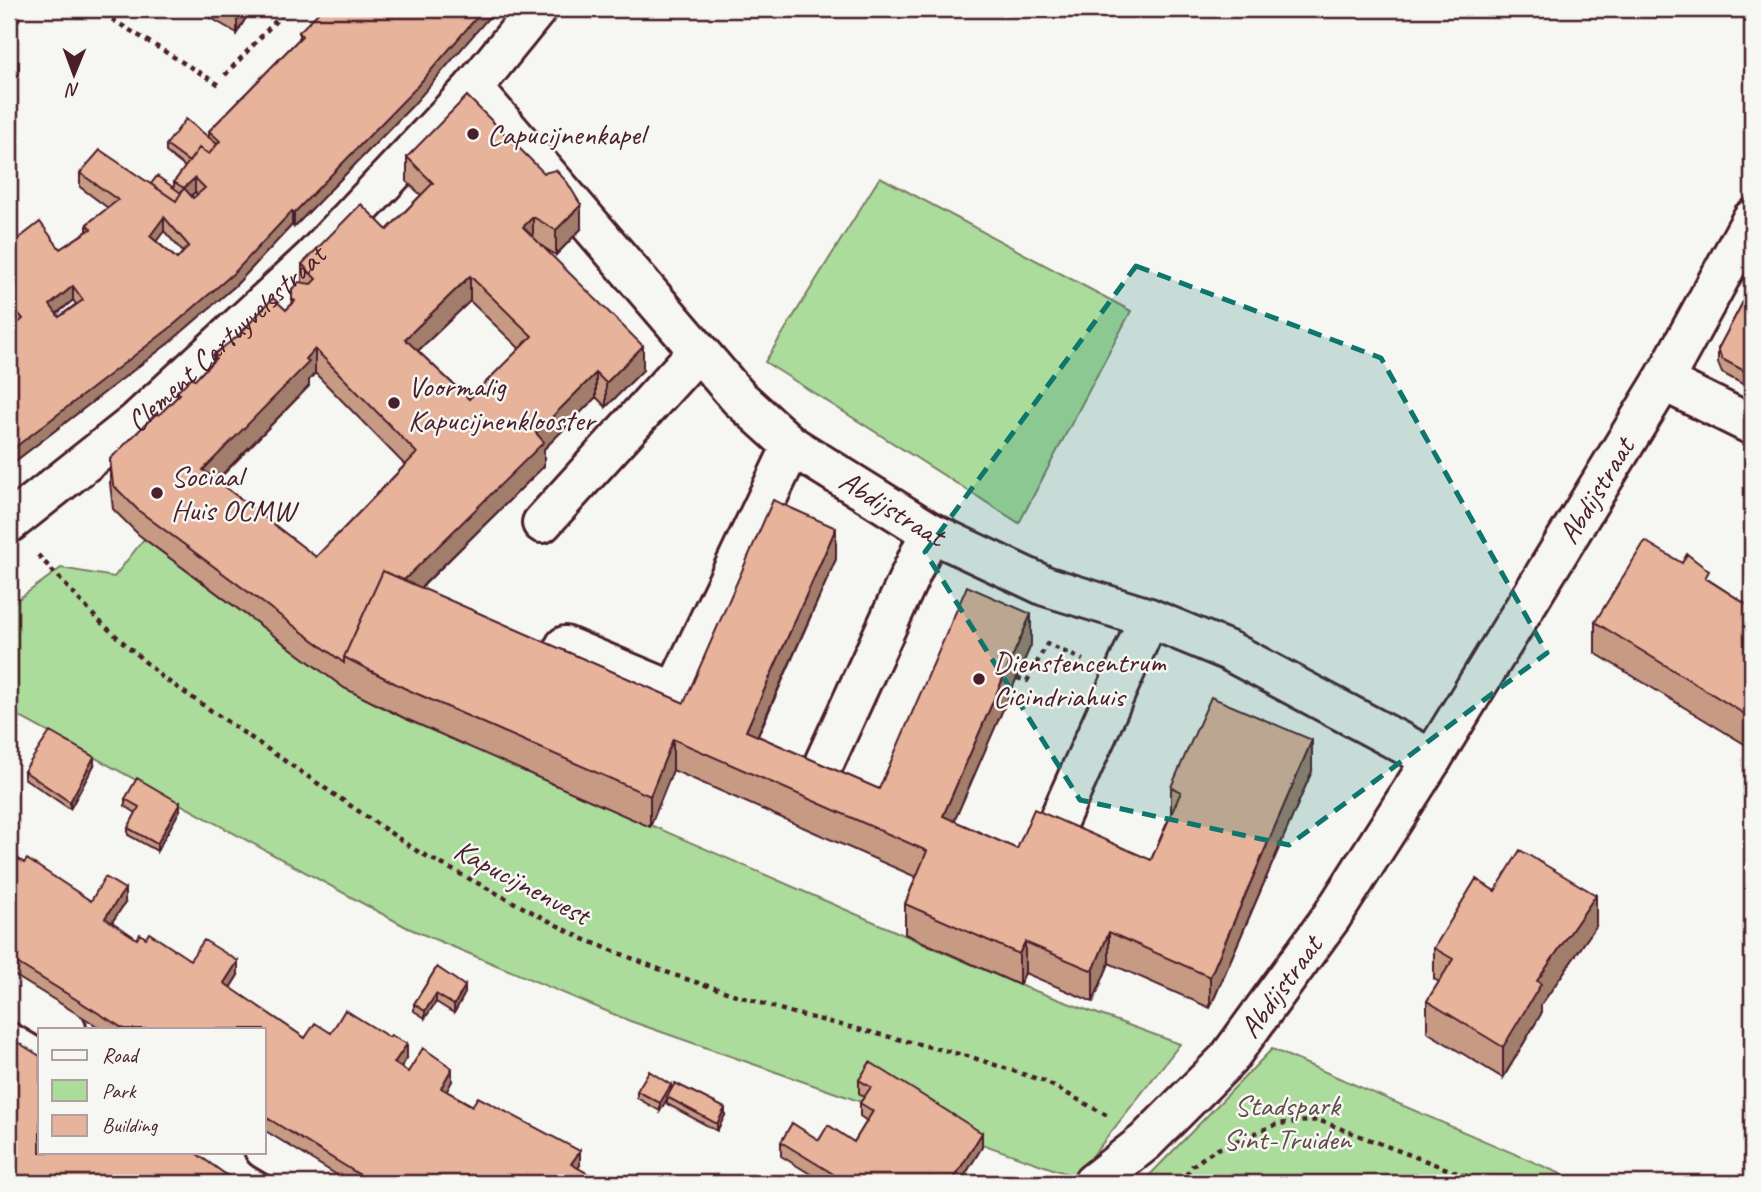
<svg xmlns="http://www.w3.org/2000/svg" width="1761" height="1192" viewBox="0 0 1761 1192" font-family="Caveat,sans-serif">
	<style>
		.green { fill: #abdc9c; stroke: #7a7e64; stroke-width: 2 }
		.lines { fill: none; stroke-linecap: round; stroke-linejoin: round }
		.minor-casing { stroke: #4a1f2b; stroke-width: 44 }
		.path { stroke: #4a1f2b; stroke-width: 4.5; stroke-dasharray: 5 5; stroke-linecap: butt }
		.minor { stroke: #f6f6f2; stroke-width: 38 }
		.wall { fill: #c79a84; stroke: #4a1f2b; stroke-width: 2; fill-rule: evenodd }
		.shaded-wall { fill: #a27d6c; stroke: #4a1f2b; stroke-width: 2 }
		.building { fill: #e7b39a; stroke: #4a1f2b; stroke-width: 2; fill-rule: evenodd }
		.marked { fill: #0f766e; fill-opacity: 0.2; stroke: #0f766e; stroke-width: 5; stroke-dasharray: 14 9; stroke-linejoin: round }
		.poi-dot { fill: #4a1f2b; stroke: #f6f6f2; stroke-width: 2.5 }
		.labels { text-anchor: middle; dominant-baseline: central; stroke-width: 5; stroke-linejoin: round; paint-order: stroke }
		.poi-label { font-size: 30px; fill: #4a1f2b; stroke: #f6f6f2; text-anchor: start }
		.street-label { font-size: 30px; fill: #4a1f2b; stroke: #f6f6f2 }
		.park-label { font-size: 30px; fill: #624e47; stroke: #f6f6f2 }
	</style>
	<rect width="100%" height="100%" fill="#f6f6f2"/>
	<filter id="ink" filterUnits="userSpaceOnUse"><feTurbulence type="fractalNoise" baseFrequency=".0143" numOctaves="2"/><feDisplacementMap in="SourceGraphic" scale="14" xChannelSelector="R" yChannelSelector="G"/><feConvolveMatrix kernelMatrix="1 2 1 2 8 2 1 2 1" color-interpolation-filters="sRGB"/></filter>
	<g filter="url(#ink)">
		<path class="green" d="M880,177l251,134 -112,212 -254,-161z
			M144,539l200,149 60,30 615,267 161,59 -104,133 -446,-156 -222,-93 -399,-217v-105l52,-38 53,9z
			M1272,1049l310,134h-440z"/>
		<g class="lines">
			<defs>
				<g id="minor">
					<path id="s1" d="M473,88l266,310 53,48 138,86 115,54 104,32 80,33 203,108"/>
					<path d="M1663,381l89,44"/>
					<path id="s2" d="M9,523l126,-100 177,-164 161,-171 64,-79"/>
					<path d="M542,523l156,-172"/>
					<path d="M565,646l110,46 117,-246"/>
					<path d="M825,761l105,-229"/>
					<path d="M1059,819l90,-201"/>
					<path d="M9,995l57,34"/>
					<path d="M264,1149l57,34"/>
					<path id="s3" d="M1093,1183l52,-41 83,-83 104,-143 100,-157 231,-378 89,-162"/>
				</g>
			</defs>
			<use href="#minor" class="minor-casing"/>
			<path class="path" d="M95,9l128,78
				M9,50l12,-41
				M225,75l62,-66
				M38,555l58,63 66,59 255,174 164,87 93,37 115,37 182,45 73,24 64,35
				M1017,678l10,3 20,-37 36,16
				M1181,1183l11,-17 21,-15 64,-27 41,-4 166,63"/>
			<use href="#minor" class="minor"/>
		</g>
		<path class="wall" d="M195,9h56l-14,24z
			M299,32l115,72 -120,123 -2,-2 -57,61 -65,56 -161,124v-135l7,-6 -7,-10v-69l51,3 27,-18v-7l21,-16 -28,-21v-14l94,15v-6l11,-15 -19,-15v-7l43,-7v-7l90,-92zM195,192l3,3 -5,3 -2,-2zM164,231l19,21 -6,7 -21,-18zM73,300l3,4 -17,13 -2,-3z
			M407,157l174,72 -25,26 -13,-8 100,123 -37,37 -10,-10 -52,52v17l-123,122 263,115 152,-144 -78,177 121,53 152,-144 -77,176 63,28 134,11 20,-46v-27l141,-16 -102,237 -101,-45 -16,39 -68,-29 -6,12 -114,-51v-30l11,-27 -243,-107 -23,57 -246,-109 -60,-30 -205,-153 -26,-26 -3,-26v-24l49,-44 18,-18v-5l18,-12 18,-19v-6l73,-45 6,-6v-15l10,-7v-18l85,-34 34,-35 -14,-13zM470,301l50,48 -51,50 -51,-48zM315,373l90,92 -89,92 -99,-76 92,-95v-6z
			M1752,285v104l-30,-16 -4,-10v-14z
			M1709,580l43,28 -1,140 -156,-95v-31z
			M94,765l-24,44 -46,-31v-7z
			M125,799l55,11 -23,41 -29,-16v-7l8,-15 -11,-7z
			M9,852l15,11 67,38 34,2 -13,19 25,17 9,-1 44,22 48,15 -8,13 75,50 26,-5 76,25 -6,9 7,5 44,9 -6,10 134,74 -2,3 26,15h-254l-86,-53v-101h-162l-93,-57z
			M1495,891l101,35 -55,79v9l-38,64 -76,-46v-31l12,-19 -5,-3v-31z
			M437,967l28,26 -11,20 -18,-11 -11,16 -11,-7v-7z
			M859,1080l123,67 -22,36h-135l-44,-27v-14l38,-2 35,2 13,-21 -7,-5v-13l4,-6 -5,-4z
			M637,1091h34l54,24 -8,16 -50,-27v-6l-7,13 -23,-13z"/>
		<path class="shaded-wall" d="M243,9h8l-14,24v-14z
			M484,9h12l-82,95 -120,123v-14z
			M19,63v8l-10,14v-7z
			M195,178v14l-11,10v-14z
			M581,205v24l-25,26v-25z
			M292,211v14l-57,61 -65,56 -161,124v-14z
			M164,217v14l-14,19v-14z
			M533,217v24l-10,-14z
			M470,276v25l-65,62v-24z
			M73,286v14l-23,19v-14z
			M643,346v24l-37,37v-24z
			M315,349v24l-6,7v6l-106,108v-24z
			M596,373v24l-52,52v17l-144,142v-24l136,-151z
			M836,528v31l-90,202v-30z
			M1031,614v31l-88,202v-31z
			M1752,717v31h-1v-30z
			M673,739v31l-23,57v-31z
			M1312,740v31l-102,237v-31z
			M94,757v8l-24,44v-7z
			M180,803v7l-23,41v-7z
			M125,889v14l-20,29v-14z
			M1596,895v31l-55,79v9l-38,64v-31l34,-66z
			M1109,932v31l-16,39v-31z
			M1025,942v31l-6,12v-31z
			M238,961v14l-14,22v-14z
			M465,986v7l-11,20v-8z
			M436,994v8l-11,16v-7z
			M407,1044v14l-13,19v-14z
			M452,1068v13l-11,21v-14z
			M671,1085v7l-11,19v-8z
			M725,1108v7l-8,16v-7z
			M982,1133v14l-22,36h-9z
			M580,1151v14l-9,13v-14z"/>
		<path class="building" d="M219,9h24l-6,10z
			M322,9h162l-70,81 -120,123 -2,-2 -57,61 -65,56 -161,124v-121l14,-12 -14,-17v-56l31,-24 20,27 31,-20 -4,-5 31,-24 -38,-27 20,-23 76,51 8,-13 9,10 12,-10 -10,-10 -11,10 -10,-6 25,-34 10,6 11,-13 -11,-10 93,-95 -3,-4zM164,217l25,29 -12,13 -27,-23zM73,286l10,14 -24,17 -9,-12z
			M9,56l10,7 -10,15z
			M467,96l77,77 12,-3 11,12 14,23 -25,25 -23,-13 -10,10 120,119 -37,37 -10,-10 -60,60 8,9 -140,138 -21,-9 -39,86v6l-205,-152 -26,-26 -3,-26 47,-46 2,2 21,-21 -3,-2 15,-15 3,3 21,-22 -3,-3 25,-19 35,-38 13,12 9,-9 -3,-2v-10l7,-7 12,2 5,-5 -14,-15 59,-60 26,26 46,-47 -26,-26zM470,276l62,60 -63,63 -64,-60zM315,349l102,104 -101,104 -113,-87 106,-108 -3,-3z
			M186,119l31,25 -8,10 -10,-6 -10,14 -23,-17z
			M157,176l24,17 -5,8 -25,-17z
			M1752,285v90l-30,-16 -4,-10z
			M773,500l63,28 -90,203 133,58 88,-203 64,28 -88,202 74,33 17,-40 117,51 30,-68 -10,-5 40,-90 101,43 -102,237 -101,-45 -16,39 -68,-29 -6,12 -114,-50 22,-53 -254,-112 -23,57 -246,-108 -60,-31 39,-86 301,132z
			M1645,541l37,22 5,-9 22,17 -4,7 47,30v109l-1,1 -156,-96z
			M50,732l44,25 -24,45 -46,-31z
			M137,778l43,25 -23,41 -29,-16 11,-21 -14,-8z
			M1520,850l76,45 -59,86 4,3 -38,63 -76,-46 26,-42 -19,-11 42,-69 19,12z
			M9,852l15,11 3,-4 64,42 14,-24 20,12 -20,29 32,21 3,-5 6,4 3,-5 41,27 14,-20 34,21 -14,22 81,55 10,-15 16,10 14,-23 44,27 2,-2 16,9 -13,19 14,9 15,-24 29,20 -11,20 31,18 6,-9 102,54 -9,13 33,19h-231l-109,-67v-87h-140l-115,-71z
			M437,967l28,19 -11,19 -18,-11 -11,17 -11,-7z
			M9,1037l31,19v96h154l44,31h-229l3,-6 -3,-2z
			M870,1062l112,71 -31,50h-103l-67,-41 11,-19 27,17 9,-15 26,17 19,-31 -13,-8 11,-16 -12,-7z
			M649,1071l22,14 -11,18 -23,-12z
			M675,1083l50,25 -8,16 -50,-27z
			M607,1178l8,5h-10z"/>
	</g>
	<path class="marked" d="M1136,266l245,92 166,295 -258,192 -209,-45 -155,-248z"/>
	<g class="poi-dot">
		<circle cx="473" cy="134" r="7"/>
		<circle cx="394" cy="403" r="7"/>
		<circle cx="157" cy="493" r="7"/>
		<circle cx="979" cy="679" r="7"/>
	</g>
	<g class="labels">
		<g class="poi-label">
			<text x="487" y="134">Capucijnenkapel</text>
			<text x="408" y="386">Voormalig<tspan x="408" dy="34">Kapucijnenklooster</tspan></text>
			<text x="171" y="476">Sociaal<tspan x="171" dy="34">Huis OCMW</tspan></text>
			<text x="993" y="662">Dienstencentrum<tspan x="993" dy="34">Cicindriahuis</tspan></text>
		</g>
		<g class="street-label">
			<text stroke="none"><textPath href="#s2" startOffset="285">Clement Cartuyvelsstraat</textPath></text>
			<text stroke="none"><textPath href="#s3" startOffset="861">Abdijstraat</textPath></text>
			<text stroke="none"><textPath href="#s1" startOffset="598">Abdijstraat</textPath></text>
			<text transform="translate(522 882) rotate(28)">Kapucijnenvest</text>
			<text stroke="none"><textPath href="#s3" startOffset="273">Abdijstraat</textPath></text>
		</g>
		<g class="park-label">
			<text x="1287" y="1105">Stadspark<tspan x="1287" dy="34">Sint-Truiden</tspan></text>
		</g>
	</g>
	<rect width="1761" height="1192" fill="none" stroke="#f6f6f2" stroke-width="35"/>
	<rect x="18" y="18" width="1726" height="1157" fill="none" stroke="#4a1f2b" stroke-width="2.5" filter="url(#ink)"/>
	<rect x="38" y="1028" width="228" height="126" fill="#f6f6f2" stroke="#b1a0a2" stroke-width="2"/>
	<rect x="52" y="1050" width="35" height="10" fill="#f6f6f2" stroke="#b1a0a2" stroke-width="2"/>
	<text x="102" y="1062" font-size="21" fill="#4a1f2b">Road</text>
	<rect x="52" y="1080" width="35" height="21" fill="#abdc9c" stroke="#b1a0a2" stroke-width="2"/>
	<text x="102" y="1098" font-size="21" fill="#4a1f2b">Park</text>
	<rect x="52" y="1115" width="35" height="21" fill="#e7b39a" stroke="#b1a0a2" stroke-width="2"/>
	<text x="102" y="1132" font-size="21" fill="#4a1f2b">Building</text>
	<g transform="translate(74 74) rotate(181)" stroke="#f6f6f2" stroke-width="5" paint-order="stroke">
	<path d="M0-5L12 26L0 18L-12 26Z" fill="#4a1f2b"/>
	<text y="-10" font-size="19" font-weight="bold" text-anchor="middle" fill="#4a1f2b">N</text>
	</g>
</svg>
